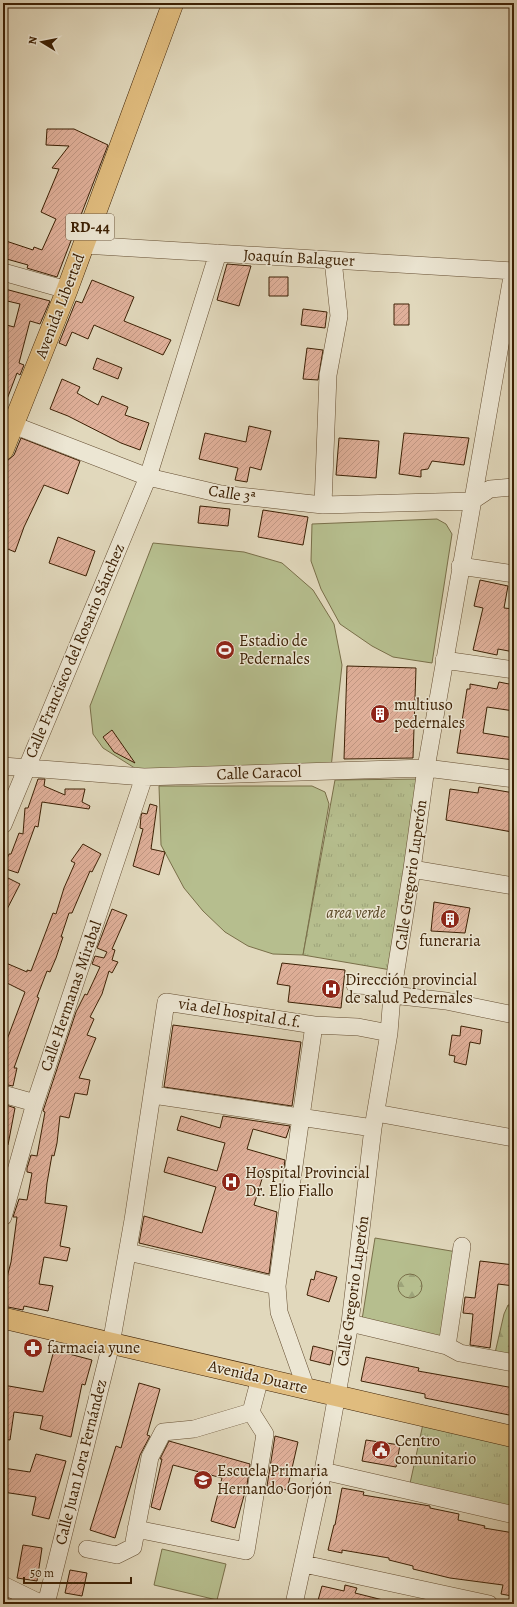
<svg xmlns="http://www.w3.org/2000/svg" width="517" height="1607" viewBox="0 0 517 1607" font-family="Alegreya,serif">
	<style>
		.green { fill: #b6be8e; stroke: #796f49 }
		.forest { fill: url(#forest-firs); stroke: #796f49 }
		.park { fill: url(#park-tufts); stroke: #796f49 }
		.building { fill: url(#building-hatch); stroke: #3c2004 }
		.lines { fill: none; stroke-linecap: round; stroke-linejoin: round }
		.minor-casing { stroke: #654e32; stroke-width: 18 }
		.major-casing { stroke: #3c2004; stroke-width: 22 }
		.minor { stroke: #ece6d3; stroke-width: 17 }
		.major { stroke: #e0bc7e; stroke-width: 21 }
		.labels { text-anchor: middle; dominant-baseline: central; stroke-width: 3; stroke-linejoin: round; paint-order: stroke }
		.shield { fill: #ece6d3; stroke: #715b42; stroke-width: 1 }
		.shield-label { font-size: 15px; font-weight: bold; fill: #3c2004 }
		.street-label { font-size: 16px; fill: #3c2004; stroke: #ece6d3 }
		.poi-label { font-size: 16px; fill: #3c2004; stroke: #ece6d3; text-anchor: start }
		.park-label { font-size: 16px; font-style: italic; fill: #5a4826; stroke: #ece6d3 }
	</style>
	<defs>
		<pattern id="forest-firs" width="22" height="20" patternUnits="userSpaceOnUse"><rect width="22" height="20" fill="#b6be8e"/><path d="M5 1l3.5 6h-7zM16 11l3.5 6h-7z" fill="#9da379"/></pattern>
		<pattern id="park-tufts" width="24" height="20" patternUnits="userSpaceOnUse"><rect width="24" height="20" fill="#b6be8e"/><path d="M3 7l-1-3M5 7V3M7 7l1-3M15 17l-1-3M17 17v-4M19 17l1-3" fill="none" stroke="#9da379"/></pattern>
		<pattern id="building-hatch" width="6" height="6" patternUnits="userSpaceOnUse"><rect width="6" height="6" fill="#e0b09a"/><path d="M-1 1l2-2M0 6l6-6M5 7l2-2" fill="none" stroke="#c19783"/></pattern>
	</defs>
	<rect width="100%" height="100%" fill="#e1d8bc"/>
	<filter id="stains"><feTurbulence type="fractalNoise" baseFrequency=".005" numOctaves="4"/><feColorMatrix values="0 0 0 0 .2 0 0 0 0 .09 0 0 0 0 .02 0 0 0 .5 -.17"/></filter>
	<radialGradient id="worn" r=".72"><stop offset=".6" stop-color="#630" stop-opacity="0"/><stop offset="1" stop-color="#630" stop-opacity=".3"/></radialGradient>
	<path class="green" d="M437,519l9,5 6,10 -20,129 -39,-6 -21,-11 -32,-22 -19,-35 -10,-28 1,-37z
		M153,543l91,9 38,11 31,27 21,34 8,41 -11,103 -190,4 -38,-24 -10,-14 -3,-28z
		M159,786h153l13,6 4,12 -26,151 -30,-1 -25,-8 -23,-14 -22,-21 -19,-23 -23,-43z
		M375,1238l82,14 -14,87 -82,-13z
		M162,1549l64,15 -9,36 -63,-15z"/>
	<path class="forest" d="M398 1286a12 12 0 1 1 24 0a12 12 0 1 1-24 0Z
		M508,1305h6v55l-19,-7 9,-39z"/>
	<path class="park" d="M422,779l-31,191 -88,-15 32,-175z
		M423,1424l91,22v66l-105,-24z"/>
	<path class="building" d="M47,129h27l34,16 -51,132 -27,-8 -3,-1 1,-3 -25,-7v-18l30,10 1,-3 8,3 14,-31 -15,-7 18,-43 -7,-1 17,-22 -23,-1z
		M227,264l24,2 -12,40 -22,-6z
		M269,277h19v19h-19z
		M92,280l42,17 -10,24 47,19 -8,15 -69,-30 -6,14 -16,-7 -6,14 -7,-3 17,-42 6,2z
		M5,289l45,12 -10,23 -10,-3 -11,42 5,2 -4,10 -3,-2 -13,34 -1,-83 11,3 6,-23 -17,-4z
		M394,304h15v21h-15z
		M303,309l24,3 -2,16 -24,-3z
		M307,348l16,2 -5,30 -15,-1z
		M97,358l25,10 -4,11 -25,-10z
		M62,379l18,8 -3,6 21,12 4,-9 26,11 -3,8 24,8 -9,27 -19,-7 -53,-27 -18,-7z
		M249,426l22,5 -10,39 -11,-3 -3,15 -12,-2 3,-12 -39,-9 6,-26 41,9z
		M404,433l65,5 -5,27 -32,-4 -4,8 -7,1v7l-22,-3z
		M21,438l59,23 -12,33 -24,-9 -20,42 -9,25 -12,-5v-74l4,-12 7,-6z
		M339,438l40,3 -3,37 -40,-3z
		M200,506l30,3 -2,17 -30,-3z
		M263,510l45,7 -5,28 -45,-8z
		M58,537l37,14 -9,25 -37,-13z
		M480,580l28,6 -4,22 10,1v43l-16,-3 -1,6 -24,-5 10,-42 -9,-2z
		M347,666l69,2 -3,90 -69,1z
		M499,682l15,3v26l-27,-4 -4,26 31,5v22l-57,-7 10,-64h3v-5l27,5z
		M112,730l23,33 -21,-11 -11,-15z
		M38,779h7l-1,7 21,9v-6h20l-3,13 8,4 -1,3 -47,-7 -4,25 -3,-1 -17,47 -15,-5 6,-14h2l8,-21 4,1 2,-26h3z
		M479,787l35,6v24l-2,15 -66,-12 4,-31 28,4z
		M150,804l7,2 -6,43 14,3 -6,23 -26,-9 10,-37 -3,-1 1,-12 1,-3 5,1z
		M83,844l18,10 -9,18 -2,-1 -18,42h-3l-8,24h2l-7,21 -6,14 -3,-1 -10,26 2,1 -25,70h3l-4,18 -10,-2v-34l22,-58 -22,-11v-11l3,-7 21,9v-2l4,1 22,-58 3,1 8,-26 11,-25 -4,-2z
		M8,878l12,6 -17,33v-28z
		M434,902l36,6 -5,25 -34,-2z
		M112,909l15,6 -15,34 3,1 -3,10 6,2 -6,11 -3,-2 -7,23 -12,23 4,2 -7,16 9,3 -17,40 11,2 -3,15 -12,-2 -6,25 -9,-2 -3,27 -3,13 -2,-1 -5,28 -2,20 22,3 -7,40 10,2 -3,13 -23,-4 -5,27 14,2 -5,25 -24,-5 -1,4 -20,-4v-13l8,-31 6,-45h-4l6,-18 8,1 5,-27 -5,-1v-4l4,-13 6,1 8,-44 -2,-1 33,-99 9,-18 2,1 13,-28 -8,-3 3,-8 9,2 3,-6 -10,-4z
		M282,963l63,7 -4,38 -53,-6 2,-16 -13,-2z
		M173,1025l128,17 -9,64 -128,-19z
		M461,1026l21,4 -2,14 -10,-2 -4,23 -12,-3 1,-6 -6,-1 3,-20 8,1z
		M3,1104l12,4 -7,37 -5,-1z
		M181,1116l39,12 3,-12 67,10 -4,12 -33,-9 -6,20 38,11 -2,14 -18,-5 -11,36 23,7 -8,62 -130,-31 5,-27 58,17 14,-46 -52,-15 4,-15 49,14 8,-28 -48,-13z
		M480,1261l34,4v21l-16,-2 -8,64 -20,-3 3,-31 -10,-1 2,-16 10,1z
		M316,1271l21,6 -8,25 -22,-7 4,-16 3,1z
		M313,1346l20,5 -3,14 -20,-5z
		M54,1350l38,10 -7,25 -3,-1 -11,53 -31,-8 3,-13 -29,-4 -4,28 -7,-1v-54l40,7z
		M366,1357l53,11 -1,3 96,17v28l-89,-18v-4l-64,-13z
		M139,1383l21,6 -13,46 3,1 -10,19 -25,83 -25,-8 26,-84 5,2z
		M275,1436l23,6 -11,48 -20,-4z
		M366,1440l34,5 -4,22 -34,-6z
		M169,1441l81,23 -3,21 -12,43 -24,-7 11,-43 -49,-13 -13,45 -9,-3 11,-48h-2z
		M36,1454l30,7 -17,58 -17,-4 4,-18 -33,-5v-24l27,4z
		M342,1488l22,4 -1,3 67,11v2l29,6 -1,6 27,6 -1,2 30,5v59h-2v4l-11,-2 2,-9 -53,-7 -37,-9v-3l-24,-6v-2l-47,-8v3l-14,-3 6,-25h1z
		M23,1545l19,3 -5,33 -20,-3z
		M70,1570l17,3 -5,23 -17,-3z
		M345,1585l12,3 -2,5 28,7v4h-66l5,-18 22,5z"/>
	<g class="lines">
		<defs>
			<path id="minor" d="M83,245l431,26
				M3,272l64,18
				M3,421l145,56 73,17 102,11 149,-4
				M472,501l18,-12 24,-2
				M323,505l5,-130 11,-59 -6,-56
				M460,566l54,8
				M444,660l70,10
				M3,766l141,11 282,-9 88,11
				M3,825l145,-348 70,-224
				M412,869l102,17
				M355,985l40,2
				M392,995l54,6 68,14
				M314,1025l44,2 31,6
				M3,1094l32,9
				M153,1095l220,33
				M376,1113l138,25
				M3,1217l32,-114 109,-326
				M128,1252l149,34
				M350,1323l97,23 15,-100
				M447,1346l13,7 54,10
				M323,1471l191,44
				M136,1529l110,22 19,-117 -14,-22
				M87,1549l30,6 16,-8 17,-90 13,-25 31,-3 57,-17 9,-34
				M304,1564l185,40
				M3,1585l39,19
				M46,1604l65,-260 22,-124 33,-218 148,23 -37,261 2,26 27,76
				M294,1604l29,-133 27,-148 23,-195 16,-95 3,-38 20,-126 14,-101 87,-497"/>
			<path id="major" d="M3,450l64,-160 106,-287
				M3,1318l511,119"/>
		</defs>
		<use href="#minor" class="minor-casing"/>
		<use href="#major" class="major-casing"/>
		<use href="#minor" class="minor"/>
		<use href="#major" class="major"/>
	</g>
	<defs>
		<symbol id="stadium-disc" viewBox="-11 -11 22 22"><circle r="9.5" fill="#8f2418" stroke="#ece6d3"/><path d="M0-5a6.5 5 0 1 0 0 10a6.5 5 0 1 0 0-10ZM-3.5-1.8h7v3.6h-7Z" fill="#fff"/></symbol>
		<symbol id="building-disc" viewBox="-11 -11 22 22"><circle r="9.5" fill="#8f2418" stroke="#ece6d3"/><path d="M-4-6H4V6H1V3H-1V6H-4ZM-2.5-4.3h1.7v1.8h-1.7ZM.8-4.3h1.7v1.8H.8ZM-2.5-1h1.7V.8h-1.7ZM.8-1h1.7V.8H.8Z" fill="#fff"/></symbol>
		<symbol id="hospital-disc" viewBox="-11 -11 22 22"><circle r="9.5" fill="#8f2418" stroke="#ece6d3"/><path d="M-5-5h3v3.5h4V-5h3V5h-3V1.5h-4V5h-3Z" fill="#fff"/></symbol>
		<symbol id="pharmacy-disc" viewBox="-11 -11 22 22"><circle r="9.5" fill="#8f2418" stroke="#ece6d3"/><path d="M-2-6h4v4h4v4h-4v4h-4v-4h-4v-4h4Z" fill="#fff"/></symbol>
		<symbol id="civic-disc" viewBox="-11 -11 22 22"><circle r="9.5" fill="#8f2418" stroke="#ece6d3"/><path d="M-.6-6.5H3V-4.5H.6V-3L4-1V1h2V6H-6V1h2V-1L-.6-3ZM-1.2 2.5V6h2.4V2.5Z" fill="#fff"/></symbol>
		<symbol id="school-disc" viewBox="-11 -11 22 22"><circle r="9.5" fill="#8f2418" stroke="#ece6d3"/><path d="M0-5L7-2L0 1L-7-2ZM-4 1L0 2.5L4 1V4Q0 6-4 4Z" fill="#fff"/></symbol>
	</defs>
	<g fill-rule="evenodd">
		<use href="#stadium-disc" x="214" y="639" width="22" height="22"/>
		<use href="#building-disc" x="369" y="703" width="22" height="22"/>
		<use href="#building-disc" x="439" y="908" width="22" height="22"/>
		<use href="#hospital-disc" x="320" y="978" width="22" height="22"/>
		<use href="#hospital-disc" x="220" y="1171" width="22" height="22"/>
		<use href="#pharmacy-disc" x="22" y="1337" width="22" height="22"/>
		<use href="#civic-disc" x="370" y="1439" width="22" height="22"/>
		<use href="#school-disc" x="192" y="1469" width="22" height="22"/>
	</g>
	<g class="labels">
		<rect class="shield" x="66" y="214" width="48" height="26" rx="3"/>
		<g class="shield-label">
			<text x="90" y="227">RD-44</text>
		</g>
		<g class="street-label">
			<text transform="translate(299 258) rotate(3)">Joaquín Balaguer</text>
			<text transform="translate(60 306) rotate(-69)">Avenida Libertad</text>
			<text transform="translate(232 494) rotate(9)">Calle 3ª</text>
			<text transform="translate(75 651) rotate(-67)">Calle Francisco del Rosario Sánchez</text>
			<text transform="translate(259 773) rotate(-2)">Calle Caracol</text>
			<text transform="translate(411 875) rotate(-82)">Calle Gregorio Luperón</text>
			<text transform="translate(71 996) rotate(-71)">Calle Hermanas Mirabal</text>
			<text transform="translate(240 1013) rotate(9)">via del hospital d.f.</text>
			<text transform="translate(353 1291) rotate(-82)">Calle Gregorio Luperón</text>
			<text transform="translate(258 1377) rotate(13)">Avenida Duarte</text>
			<text transform="translate(81 1462) rotate(-76)">Calle Juan Lora Fernández</text>
		</g>
		<g class="poi-label">
			<text x="239" y="641">Estadio de<tspan x="239" dy="18">Pedernales</tspan></text>
			<text x="394" y="705">multiuso<tspan x="394" dy="18">pedernales</tspan></text>
			<text x="450" y="941" text-anchor="middle">funeraria</text>
			<text x="345" y="980">Dirección provincial<tspan x="345" dy="18">de salud Pedernales</tspan></text>
			<text x="245" y="1173">Hospital Provincial<tspan x="245" dy="18">Dr. Elio Fiallo</tspan></text>
			<text x="47" y="1348">farmacia yune</text>
			<text x="395" y="1441">Centro<tspan x="395" dy="18">comunitario</tspan></text>
			<text x="217" y="1471">Escuela Primaria<tspan x="217" dy="18">Hernando Gorjón</tspan></text>
		</g>
		<g class="park-label">
			<text x="356" y="913">area verde</text>
		</g>
	</g>
	<rect width="517" height="1607" fill="none" stroke="#e1d8bc" stroke-width="16"/>
	<rect x="4" y="4" width="509" height="1599" fill="none" stroke="#3c2004" stroke-width="2"/>
	<rect x="8" y="8" width="501" height="1591" fill="none" stroke="#3c2004"/>
	<g transform="translate(42 42) rotate(280)" stroke="#ece6d3" stroke-width="3" paint-order="stroke">
	<path d="M0-3L7 15L0 10L-7 15Z" fill="#3c2004"/>
	<text y="-6" font-size="11" font-weight="bold" text-anchor="middle" fill="#3c2004">N</text>
	</g>
	<path d="M24 1577v6h107v-6" fill="none" stroke="#3c2004" stroke-width="2"/>
	<text x="30" y="1577" font-size="12" fill="#3c2004" stroke="#ece6d3" stroke-width="3" paint-order="stroke">50 m</text>
	<rect width="100%" height="100%" filter="url(#stains)"/>
	<rect width="100%" height="100%" fill="url(#worn)"/>
</svg>
